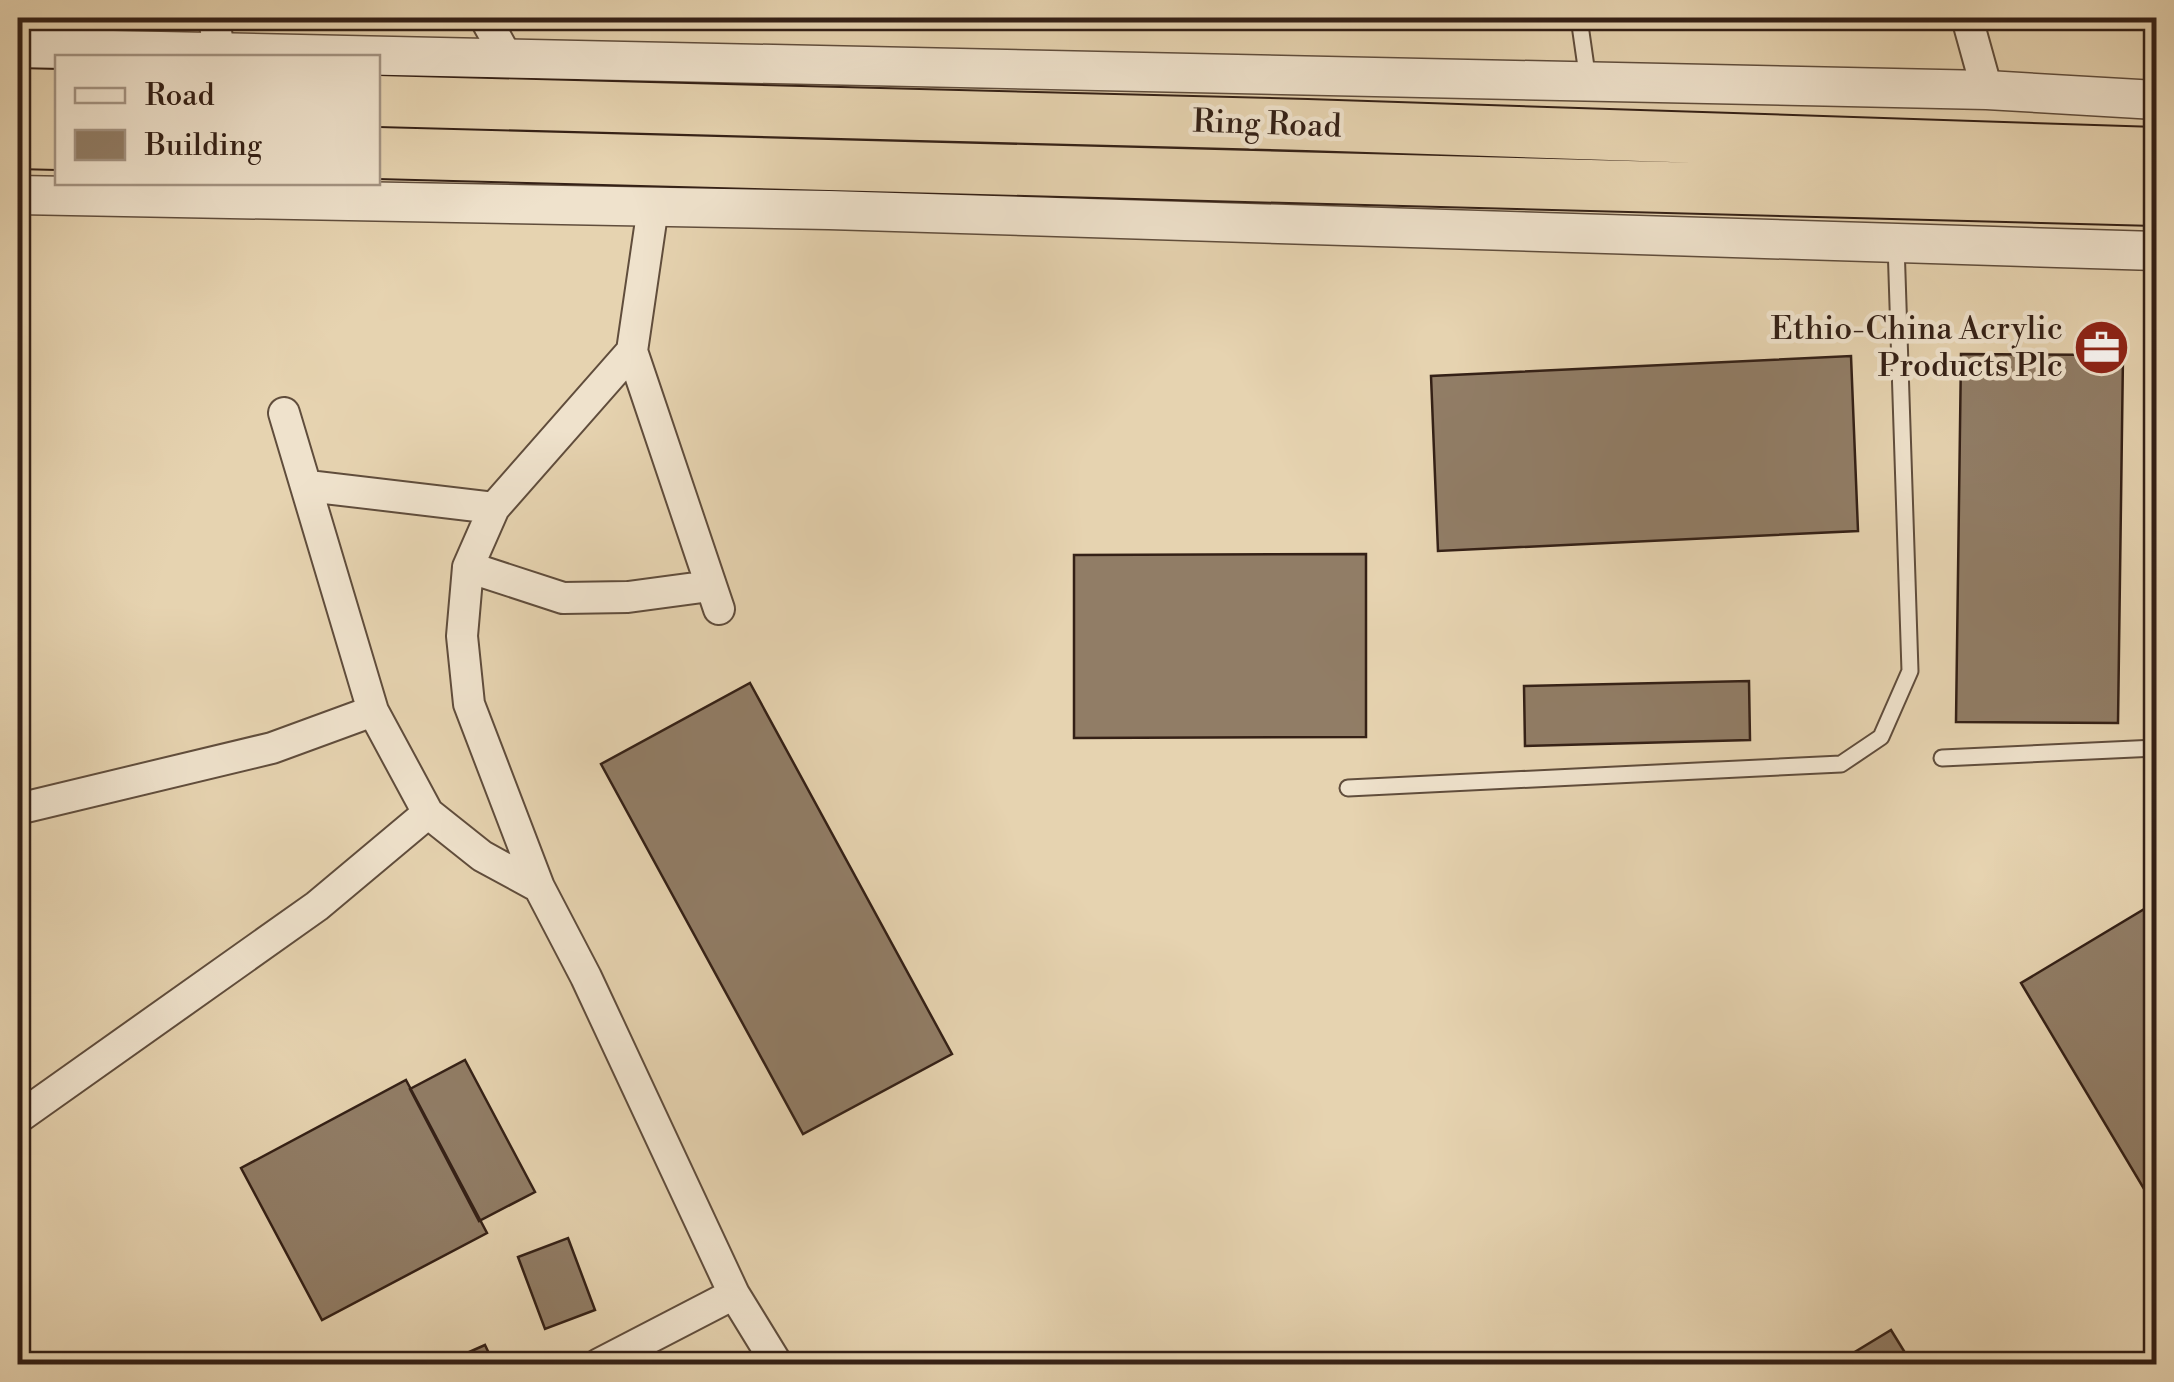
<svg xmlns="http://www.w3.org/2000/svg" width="2174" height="1382" viewBox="0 0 2174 1382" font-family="'Libre Bodoni',serif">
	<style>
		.building { fill: #917d66; stroke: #342016; stroke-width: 2.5 }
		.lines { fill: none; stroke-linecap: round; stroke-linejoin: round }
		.service-casing { stroke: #604d3c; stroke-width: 19 }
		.minor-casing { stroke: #604d3c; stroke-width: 34 }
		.tertiary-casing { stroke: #604d3c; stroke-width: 41 }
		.trunk-casing { stroke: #342016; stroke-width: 54 }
		.service { stroke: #efe2cc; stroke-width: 15 }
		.minor { stroke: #efe2cc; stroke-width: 30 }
		.tertiary { stroke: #efe2cc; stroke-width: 38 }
		.trunk { stroke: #e6d3b0; stroke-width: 50 }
		.labels { text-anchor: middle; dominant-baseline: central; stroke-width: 9; stroke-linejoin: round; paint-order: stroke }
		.street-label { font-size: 32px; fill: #342016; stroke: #efe2cc }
		.poi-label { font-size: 32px; fill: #342016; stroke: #efe2cc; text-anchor: end }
	</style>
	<rect width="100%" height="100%" fill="#e6d3b0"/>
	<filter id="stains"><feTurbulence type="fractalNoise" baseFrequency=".002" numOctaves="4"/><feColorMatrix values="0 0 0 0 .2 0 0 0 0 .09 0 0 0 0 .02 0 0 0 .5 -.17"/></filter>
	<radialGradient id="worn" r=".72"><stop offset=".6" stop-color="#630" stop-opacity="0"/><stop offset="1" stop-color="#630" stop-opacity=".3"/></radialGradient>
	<path class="building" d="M1961,354l162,1 -5,368 -162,-1z
		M1851,356l7,175 -420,20 -7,-175z
		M1366,554v183l-292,1v-183z
		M1749,681l1,59 -225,6 -1,-60z
		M750,683l202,371 -149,80 -202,-370z
		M2156,902v307l-135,-226z
		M465,1060l70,132 -56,29 -69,-132z
		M406,1080l81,153 -165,87 -81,-152z
		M568,1238l27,72 -50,19 -27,-72z
		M1891,1330l21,34h-77z
		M485,1345l9,19h-52z"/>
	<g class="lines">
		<defs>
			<path id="service" d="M1579,18l9,63
				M1942,758l214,-10
				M1348,788l493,-24 40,-27 29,-66 -14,-427"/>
			<path id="minor" d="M214,18l5,33
				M485,18l21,38
				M1967,18l20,72
				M653,207l-21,144 -138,157 -26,59 -6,69 7,68 70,183 47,90 148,317 43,70
				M632,351l87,258
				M284,413l89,298 55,102 54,43 57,31
				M308,486l186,22
				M468,567l95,31 65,-1 82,-11
				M18,809l254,-61 101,-37
				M18,1118l299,-212 111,-93
				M599,1364l135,-70"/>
			<path id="tertiary" d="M18,48l1969,42 169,10
				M18,195l811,15 1327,41"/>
			<path id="trunk" d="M18,94l40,1
				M378,101l929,24 849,28
				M18,143l40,1
				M378,153l1778,47"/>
		</defs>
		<use href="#service" class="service-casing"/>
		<use href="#minor" class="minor-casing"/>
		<use href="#tertiary" class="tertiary-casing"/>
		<use href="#trunk" class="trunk-casing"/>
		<use href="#service" class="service"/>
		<use href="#minor" class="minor"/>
		<use href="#tertiary" class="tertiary"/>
		<use href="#trunk" class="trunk"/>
	</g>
	<defs>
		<symbol id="office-disc" viewBox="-11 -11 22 22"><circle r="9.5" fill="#8f2418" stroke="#efe2cc"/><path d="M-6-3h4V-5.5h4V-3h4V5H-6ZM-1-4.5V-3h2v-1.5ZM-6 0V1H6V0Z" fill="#fff"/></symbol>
	</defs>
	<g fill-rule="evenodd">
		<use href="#office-disc" x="2070" y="316" width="63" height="63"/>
	</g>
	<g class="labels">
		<g class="street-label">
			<text transform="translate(1267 124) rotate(2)">Ring Road</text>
		</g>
		<g class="poi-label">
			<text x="2063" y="329">Ethio-China Acrylic<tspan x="2063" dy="37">Products Plc</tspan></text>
		</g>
	</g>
	<rect width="2174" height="1382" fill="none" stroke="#e6d3b0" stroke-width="60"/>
	<rect x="20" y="20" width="2134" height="1342" fill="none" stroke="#342016" stroke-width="5"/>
	<rect x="30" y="30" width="2114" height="1322" fill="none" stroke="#342016" stroke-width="2.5"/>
	<rect x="55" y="55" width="325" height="130" fill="#efe2cc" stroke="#a49483" stroke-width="2.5"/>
	<rect x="75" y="88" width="50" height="15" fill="#efe2cc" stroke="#a49483" stroke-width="2.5"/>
	<text x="145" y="105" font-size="30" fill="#342016">Road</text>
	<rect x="75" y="130" width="50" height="30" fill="#917d66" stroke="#a49483" stroke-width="2.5"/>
	<text x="145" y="155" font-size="30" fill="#342016">Building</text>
	<rect width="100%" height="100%" filter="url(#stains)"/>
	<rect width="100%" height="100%" fill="url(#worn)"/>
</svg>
